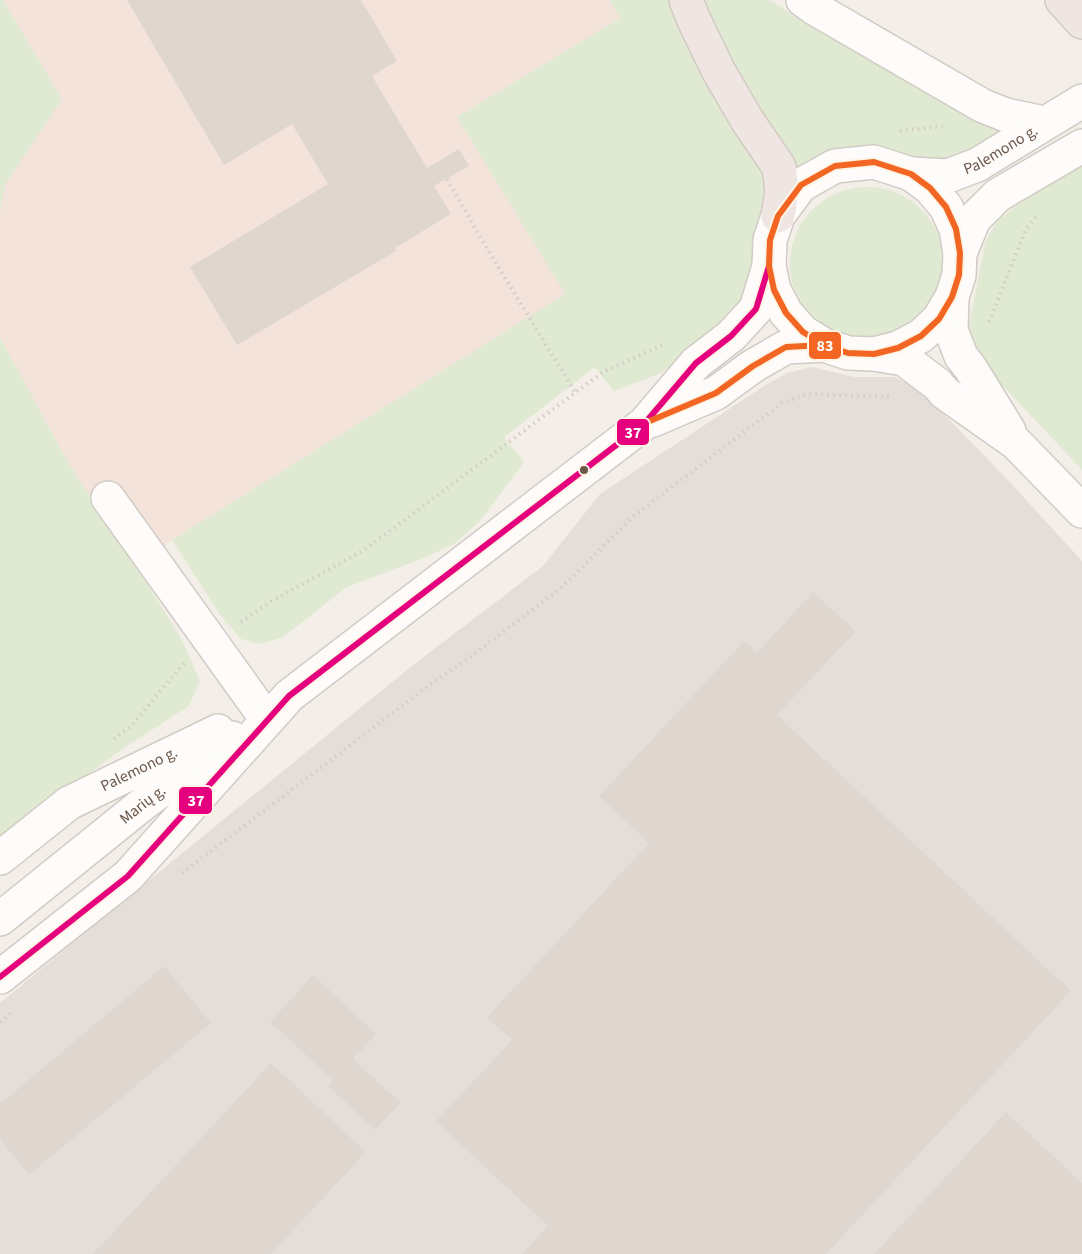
<svg xmlns="http://www.w3.org/2000/svg" width="1082" height="1254" viewBox="0 0 1082 1254" font-family="'Source Sans 3',sans-serif">
	<style>
		.commercial { fill: #f3e3da }
		.industrial { fill: #e5ded8 }
		.green { fill: #e0e9d2 }
		.building { fill: #dfd7cf }
		.lines { fill: none; stroke-linecap: round; stroke-linejoin: round }
		.minor-casing { stroke: #d2cbc5; stroke-width: 36 }
		.highway-casing { stroke: #d3cac4; stroke-width: 36 }
		.path { stroke: #d3ccc6; stroke-width: 4; stroke-dasharray: 1.5 4.5; stroke-linecap: butt }
		.minor { stroke: #fdfcfb; stroke-width: 33 }
		.highway { stroke: #efe6e3; stroke-width: 33 }
		.bus-1-casing { stroke: #fdf4e6; stroke-width: 10 }
		.bus-2-casing { stroke: #fdf4e6; stroke-width: 10 }
		.bus-1 { stroke: #e5007d; stroke-width: 6 }
		.bus-2 { stroke: #f26522; stroke-width: 6 }
		.bus-dot { fill: #6d574a; stroke: #fdf4e6; stroke-width: 2 }
		.labels { text-anchor: middle; dominant-baseline: central; stroke-width: 4.5; stroke-linejoin: round; paint-order: stroke }
		.street-label { font-size: 16px; fill: #6d574a; stroke: #fdf4e6 }
		.line-badge { stroke: #fdf4e6; stroke-width: 2 }
		.badge-label { font-size: 16px; text-anchor: middle; font-weight: bold; fill: #fff }
	</style>
	<rect width="100%" height="100%" fill="#f3eee7"/>
	<path class="commercial" d="M3,0h606l11,18 -163,99 109,177 -394,246 -35,28 -71,-109 -66,-122v-127l6,-27 56,-84z"/>
	<path class="industrial" d="M812,367l42,10h41l26,14 85,87 76,83v693h-1082v-251l93,-77 320,-261 130,-99 57,-72 164,-108 23,-13z"/>
	<path class="green" d="M0,0h3l59,99 -56,84 -6,27z
		M609,0h60l19,47 29,57 47,64 5,24 -18,103 -50,51 -42,28 -45,17 -19,-24 -91,70 20,25 -45,60 -24,21 -26,13 -82,31 -64,50 -24,7 -18,-5 -20,-23 -49,-76 393,-246 -108,-177 163,-99z
		M695,0h75l33,22 176,101 9,4 15,4 -43,34 -165,5z
		M1082,165v305l-95,-101 -13,-21 -5,-23 17,-85 11,-18 17,-15z
		M790 264a77 77 0 1 1 154 0a77 77 0 1 1-154 0Z
		M0,337l66,122 71,109 45,72 18,41 -11,25 -70,45 -119,90z"/>
	<path class="building" d="M127,0h234l36,61 -25,15 55,92 32,-19 10,17 -35,20 17,28 -56,34 1,3 -159,94 -47,-78 138,-83 -36,-60 -68,41z
		M813,592l43,39 -79,84 294,276 -245,263h-304l26,-28 -112,-105 76,-81 -25,-23 162,-174 -50,-47 145,-155 13,12z
		M164,966l47,57 -182,152 -29,-36v-35z
		M313,975l63,59 -23,25 48,44 -26,27 -47,-44 5,-6 -63,-58z
		M271,1063l95,89 -95,102h-178z
		M1006,1112l76,71v71h-208z"/>
	<g class="lines">
		<defs>
			<g id="minor">
				<path d="M803,0l11,8 169,98 23,9 38,8"/>
				<path id="s1" d="M911,174l37,2 29,-11 105,-64"/>
				<path d="M960,253l14,-34 24,-24 84,-49"/>
				<path d="M952,297l-1,33 10,26 10,13 38,62"/>
				<path d="M874,354l30,5 33,25 8,9 71,50 66,68"/>
				<path d="M653,420l63,-27 37,-27 33,-19 38,-2 24,8 26,1 24,-6 23,-12 18,-17 13,-22 7,-22 1,-22 -4,-24 -10,-22 -16,-19 -19,-14 -37,-12 -39,4 -34,19 -23,31 -8,24 -1,26 5,24 12,23 17,19 21,13"/>
				<path d="M108,498l152,212"/>
				<path id="s2" d="M0,858l69,-55 149,-72"/>
				<path id="s3" d="M0,919l144,-116 88,-65"/>
				<path d="M0,977l128,-101 161,-180 356,-273 51,-60 35,-27 25,-27 13,-43"/>
			</g>
			<path id="highway" d="M686,0l7,18 25,52 29,50 32,47 3,24 -4,25
				M1062,0l20,22"/>
		</defs>
		<use href="#minor" class="minor-casing"/>
		<use href="#highway" class="highway-casing"/>
		<path class="path" d="M900,131l43,-5
			M447,179l39,68 89,145
			M989,322l37,-93 10,-12
			M241,622l31,-21 92,-51 239,-178 59,-27
			M114,739l18,-14 52,-62
			M182,873l249,-189 35,-24 95,-72 74,-73 147,-112 25,-9 85,3
			M0,1022l11,-9"/>
		<use href="#minor" class="minor"/>
		<use href="#highway" class="highway"/>
		<defs>
			<path id="bus-1" d="M0,977l128,-101 161,-180 356,-273 51,-60 35,-27 25,-27 13,-43"/>
			<path id="bus-2" d="M645,423l71,-30 37,-27 33,-19 38,-2 24,8 26,1 24,-6 23,-12 18,-17 13,-22 7,-22 1,-22 -4,-24 -10,-22 -16,-19 -19,-14 -37,-12 -39,4 -34,19 -23,31 -8,24 -1,26 5,24 12,23 17,19 21,13"/>
		</defs>
		<use href="#bus-1" class="bus-1-casing"/>
		<use href="#bus-2" class="bus-2-casing"/>
		<use href="#bus-1" class="bus-1"/>
		<use href="#bus-2" class="bus-2"/>
	</g>
	<circle class="bus-dot" cx="584" cy="470" r="5"/>
	<g class="labels">
		<g class="street-label">
			<text stroke="none"><textPath href="#s1" startOffset="96">Palemono g.</textPath></text>
			<text stroke="none"><textPath href="#s2" startOffset="166">Palemono g.</textPath></text>
			<text stroke="none"><textPath href="#s3" startOffset="183">Marių g.</textPath></text>
		</g>
	</g>
	<g class="line-badge">
		<rect x="808" y="331" width="34" height="29" rx="6" fill="#f26522"/>
		<rect x="616" y="418" width="34" height="28" rx="6" fill="#e5007d"/>
		<rect x="178" y="786" width="35" height="29" rx="6" fill="#e5007d"/>
	</g>
	<g class="badge-label">
		<text x="825" y="351">83</text>
		<text x="633" y="438">37</text>
		<text x="196" y="806">37</text>
	</g>
</svg>
